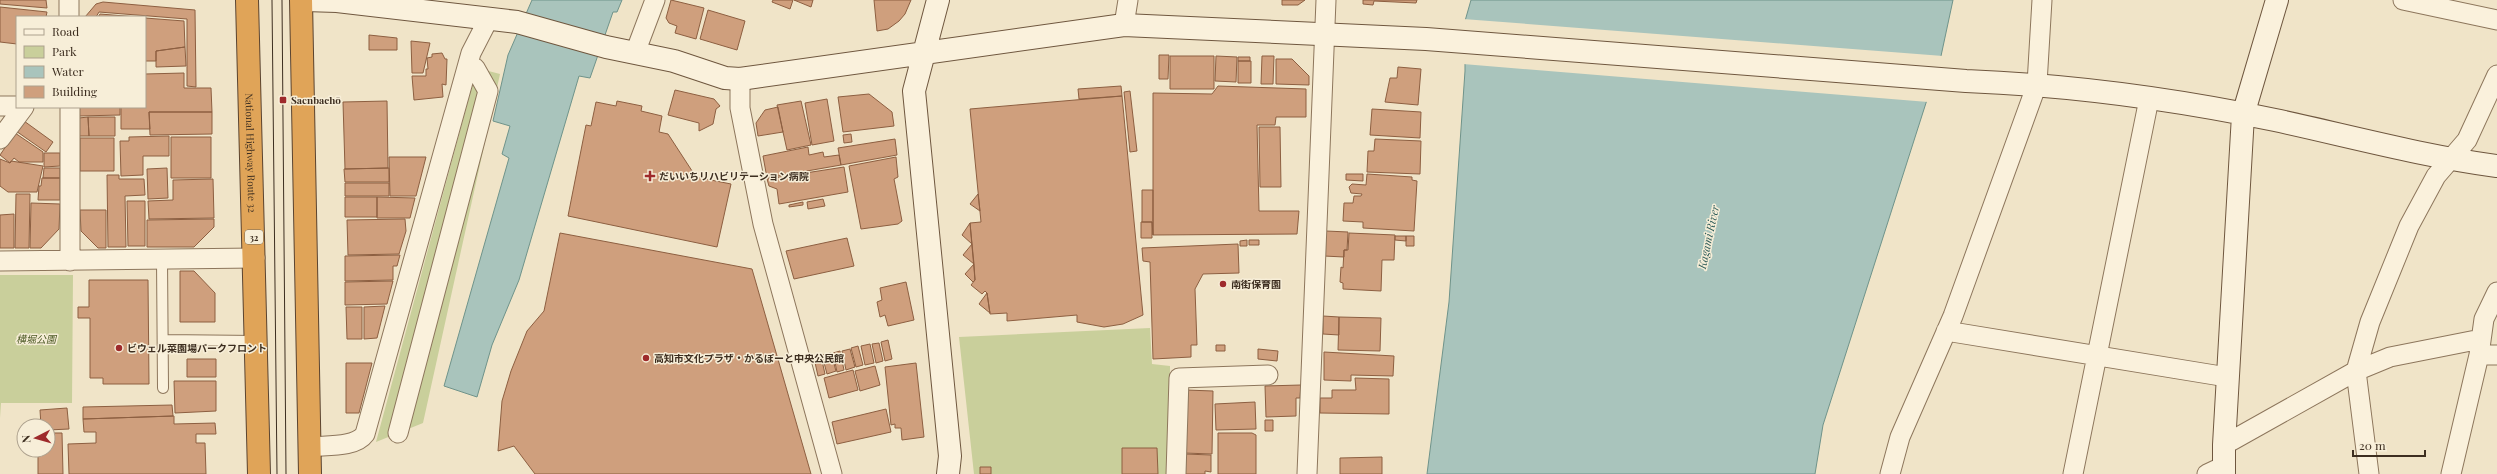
<svg xmlns="http://www.w3.org/2000/svg" width="2497" height="474" viewBox="0 0 2497 474" font-family="'Playfair Display','Noto Sans JP',serif">
	<style>
		.green { fill: #c9cf9b }
		.water { fill: #a9c4bc; stroke: #6f938a }
		.pier { fill: #f0e4c8 }
		.building { fill: #cf9f7d; stroke: #8d5f41 }
		.lines { fill: none; stroke-linecap: round; stroke-linejoin: round }
		.lane-casing { stroke: #8d765c; stroke-width: 12 }
		.street-casing { stroke: #8d765c; stroke-width: 21 }
		.secondary-casing { stroke: #6f573f; stroke-width: 24 }
		.highway-casing { stroke: #5b4430; stroke-width: 24 }
		.lane { stroke: #faf1dc; stroke-width: 10 }
		.street { stroke: #faf1dc; stroke-width: 19 }
		.secondary { stroke: #faf1dc; stroke-width: 22 }
		.highway { stroke: #e0a458; stroke-width: 22 }
		.tram { stroke: #3d2e20; stroke-width: 1 }
		.poi-dot { fill: #9e2a2b; stroke: #f7eed8; stroke-width: 1.5 }
		.labels { text-anchor: middle; dominant-baseline: central; stroke-width: 3; stroke-linejoin: round; paint-order: stroke }
		.shield { fill: #f7eed8; stroke: #756857; stroke-width: 1 }
		.shield-label { font-size: 9px; font-weight: bold; fill: #3d2e20 }
		.poi-label { font-size: 10px; font-weight: bold; fill: #3d2e20; stroke: #f7eed8; text-anchor: start }
		.street-label { font-size: 10px; fill: #3d2e20; stroke: #f7eed8 }
		.park-label { font-size: 10px; font-style: italic; fill: #4d5a26; stroke: #f7eed8 }
		.water-label { font-size: 11px; font-style: italic; fill: #2f5d5a; stroke: #f7eed8 }
	</style>
	<rect width="100%" height="100%" fill="#f0e4c8"/>
	<path class="green" d="M477,68l23,6 -77,349 -47,19z
		M0,275h73l-1,128h-71l-1,15z
		M1150,328l2,36 18,2 -1,108h-195l-15,-137z"/>
	<path class="water" d="M532,0h90l-5,12h-4l-23,66 -11,-2 -60,204 -27,65 -15,52 -33,-11 65,-228 -7,-4 8,-28 -17,-5 15,-66z
		M1471,0h482l-12,56 -118,369 -8,49h-388l22,-172 16,-231v-50z"/>
	<path class="pier" d="M1463,19l480,37 -15,46 -465,-38z"/>
	<path class="building" d="M0,0h46l1,8 -47,-4z
		M671,0l33,8 -8,31 -21,-6 2,-7 -8,-3 -3,-5z
		M773,0h20l-3,9 -18,-7z
		M794,0h19l-2,7z
		M874,0h37l-6,14 -6,7 -11,8 -11,2z
		M1282,0h23l-7,5h-16z
		M1363,0h54l-1,3 -42,-2 -1,4 -10,-1z
		M103,2l92,8 1,77 -9,-1v-67l-88,-7 -3,5h-11l11,-13z
		M0,7l47,5 -1,5h-29v27l-17,-2z
		M708,10l37,11 -8,29 -37,-11z
		M100,14l37,3h-39z
		M145,18l39,3 1,26 -29,4v10h-11z
		M369,35l28,3v12h-28z
		M411,41l19,2 -7,30h-11z
		M185,47l1,19 -30,1v-16z
		M442,53l3,6h2l-1,26 -4,-1 1,13 -29,3 -2,-24h14v-7h2l-1,-11 5,-1v-3z
		M1159,55h10l-1,24h-9z
		M1170,56h44v33h-44z
		M1216,56l21,1 -1,25 -21,-1z
		M1262,56h12l-1,28h-12z
		M1238,57h12v4h-12z
		M1276,59h16l17,17v9l-33,-1z
		M1238,61h13v22h-13z
		M1398,67l23,2 -3,36 -33,-3 5,-24h7z
		M184,73v15h27l1,24h-63l1,17h-29v-22h24v-33z
		M1121,86l1,10 -43,3 -1,-10z
		M1218,86l88,3v28h-30l-1,8h-18l2,86h40l-2,23 -144,1v-142l59,1z
		M675,90l39,9 6,7 -4,3 -3,15 -14,7v-8l-31,-8z
		M1130,91l7,60 -7,1 -6,-60z
		M869,94l23,18 2,14 -51,6 -5,-35z
		M1122,96l21,219 -20,9 -19,3 -27,-5v-7l-70,6v-8l-17,1 -3,-21 -2,-2 -3,3 -11,-9 4,-5 -5,-57 11,-1 -11,-113z
		M827,99l7,42 -22,4 -7,-42z
		M387,101l1,67 -43,1 -2,-67z
		M617,101l25,5 -1,5 21,5 -3,16 9,2 28,43 35,7 -14,63 -149,-31 18,-91 5,1 5,-24 20,4z
		M801,101l10,44 -24,5 -10,-45z
		M79,107h41v8l-41,1z
		M778,107l5,25 -25,4 -2,-13 9,-13z
		M1372,109l49,3 -1,26 -50,-3z
		M149,112h63v22l-62,1z
		M88,117h27v19h-26z
		M88,117l1,19h-10v-18z
		M24,121l29,21 -7,10 -30,-21z
		M1259,127h21l1,60h-21z
		M15,133l28,19v10h-24l-5,-4 -4,5 -10,-8z
		M851,134l1,8 -8,1 -1,-8z
		M169,136v20h-26v19l-22,1 -1,-35h9v-4z
		M171,137h40v41h-40z
		M80,138h34v33h-34z
		M895,139l2,16 -56,10 -3,-17z
		M1375,139l46,2 -1,33 -53,-2 1,-21h6z
		M808,147l1,8 14,-3 1,5 15,-2 2,10 -74,13 -4,-22z
		M44,153h16v13l-16,1z
		M389,157h37l-10,39h-26z
		M896,157l2,20 -4,2 8,42 -4,3 -37,5 -12,-63z
		M0,159l10,4 1,-2 32,5 -6,26h-29l-8,-6z
		M844,167l4,25 -69,12 -2,-15 -8,-3 -2,-7z
		M44,168h16v10h-17z
		M167,168l1,30 -20,1 -1,-30z
		M389,168v14h-44l-1,-13z
		M1346,174h17v7l-17,-1z
		M1367,174l45,3v3l5,1 -3,50 -51,-3v-6l-20,-1 1,-18h9l1,-7h7l1,-2 -11,-1 -2,-6 3,-3 14,1z
		M107,175h12v4h25l1,16 -20,1 1,51h-18z
		M42,178h18v22h-22l1,-14h2z
		M213,179l1,39 -65,1 -1,-18 25,-1v-20z
		M345,183h44v13h-44z
		M1142,190h11v45l-1,-13h-10z
		M16,194h14l-1,54h-14z
		M978,194l2,17 -10,-7z
		M345,197h32v20h-32z
		M377,197l38,1 -5,20h-33z
		M823,199l2,7 -17,3 -1,-7z
		M127,201h18v45h-17z
		M803,202v3l-14,2v-2z
		M31,203l29,1 -1,25 -18,19h-11z
		M80,210h26v38h-8l-17,-17z
		M14,214v34h-14v-33z
		M214,219v8l-20,20h-47v-27z
		M405,219l1,12 -7,23 -51,1 -1,-35z
		M1141,222h11v16h-11z
		M970,223l2,21 -10,-9z
		M1326,231l22,1 -1,18h-3v7l-20,-1z
		M560,233l192,36 59,205h-276l-21,-28 -16,5 4,-50 9,-30 16,-40 17,-20z
		M1349,233l46,2 -1,25h-12l-1,31 -38,-2v-6l-3,-1 1,-15 2,1 1,-18h4z
		M1395,236h11v5l-11,-1z
		M1406,236h8v10h-8z
		M847,238l7,28 -60,13 -8,-28z
		M1247,240v6h-7v-5z
		M1249,240h10v5h-10z
		M972,244l2,20 -11,-9z
		M1238,244l1,29 -36,1 -8,15 2,56h-6v12l-38,2 -3,-97 -7,-1 -1,-13z
		M400,255l-3,11h-4v14l-48,1v-25z
		M974,264l1,16 -2,2 -8,-8z
		M180,271h14l21,22v29h-35z
		M89,280h59l1,104h-46v-6h-13v-60h-12v-11h11z
		M393,281l-6,23 -42,1v-23z
		M906,282l8,38 -26,6 -3,-11 -5,2 -3,-15 5,-2 -2,-12z
		M987,293l3,20 -11,-9z
		M385,306l-8,32 -13,1v-32z
		M346,307h16v32h-15z
		M1323,316l16,1v18l-16,-1z
		M1339,317l42,1 -1,33 -42,-1z
		M888,340l4,19 -7,2 -4,-19z
		M879,343l4,18 -7,2 -4,-19z
		M870,344l4,19 -9,2 -4,-19z
		M1216,345h9v6h-9z
		M858,346l5,19 -7,2 -5,-19z
		M850,349l5,18 -9,3 -4,-19z
		M1258,349l20,2 -1,10 -19,-2z
		M840,351l4,19 -7,2 -4,-19z
		M1324,352l70,4 -1,20 -42,-1v6l-27,-1z
		M831,353l5,18 -9,3 -5,-19z
		M821,356l4,18 -7,2 -4,-18z
		M187,359h29v18h-29z
		M346,363h26l-13,50h-13z
		M916,363l8,74 -22,3 -1,-12h-6v-4l-4,1 -6,-58z
		M875,366l5,19 -20,6 -5,-20z
		M853,370l5,20 -29,8 -5,-20z
		M1355,378l34,1v35l-69,-1v-15h12v-8h24z
		M174,381h42v30l-41,2z
		M1301,385l-1,13h-4v18l-30,1 -1,-31z
		M1186,390l27,1 -1,63 -28,-1z
		M1255,402l1,27 -40,1 -1,-26z
		M172,405l1,11 -90,3v-12z
		M67,408l2,21 -21,1v-4h-7l-1,-16z
		M886,409l5,23 -54,12 -5,-22z
		M174,416v8l41,-1 1,11h-20v9h9l1,31h-137l-1,-30 28,-1v-11h-12l-1,-13z
		M1265,420h8v11h-8z
		M52,433h10l1,41h-25v-24h10v-13h4z
		M1218,433h34l4,2v39h-38z
		M1122,448h35l1,26h-36z
		M1185,454l26,1v17l-6,-1v3h-21z
		M1382,457v17h-42v-16z
		M980,467h11v7h-11z"/>
	<g class="lines">
		<defs>
			<path id="lane" d="M162,260l1,128
				M163,340l94,1"/>
			<path id="street" d="M69,0v17
				M2403,0l94,20
				M1124,25l4,-25
				M635,53l20,-53
				M740,79v29l23,116 69,250
				M0,106h17
				M70,107v154
				M0,139l24,-32
				M0,261l255,-3
				M1946,331l281,46
				M2479,355h18
				M398,433l90,-342 -13,-23
				M2224,445l132,-74 34,-14 91,-18
				M309,447c17,-2 46,1 56,-13l106,-381 18,-35
				M1176,474l3,-96 89,-3
				M1307,474l19,-474
				M1890,474l10,-37 53,-121 84,-232 5,-84
				M2073,474l76,-375
				M2207,474l17,-8
				M2369,474l-13,-103 14,-49 39,-96 27,-50 31,-36 30,-65
				M2451,474l28,-119 5,-36 13,-27"/>
			<path id="secondary" d="M305,0l32,1 180,21 89,25 68,14 51,17 15,1 384,-54 302,14 540,42c104,4 208,18 309,39 74,16 147,36 222,46
				M938,0l-24,91 36,365 -2,18
				M2224,474v-29l19,-330 34,-115"/>
			<g id="highway">
				<path id="s1" d="M247,0l12,474"/>
				<path d="M301,0l9,474"/>
			</g>
		</defs>
		<use href="#lane" class="lane-casing"/>
		<use href="#street" class="street-casing"/>
		<use href="#secondary" class="secondary-casing"/>
		<use href="#highway" class="highway-casing"/>
		<use href="#lane" class="lane"/>
		<use href="#street" class="street"/>
		<use href="#secondary" class="secondary"/>
		<use href="#highway" class="highway"/>
		<path class="tram" d="M272,0l5,474
			M282,0l4,474"/>
	</g>
	<g class="poi-dot">
		<rect x="279" y="96" width="8" height="8" rx="2"/>
		<path d="M648 170h4v4h4v4h-4v4h-4v-4h-4v-4h4z"/>
		<circle cx="1223" cy="284" r="4"/>
		<circle cx="119" cy="348" r="4"/>
		<circle cx="646" cy="358" r="4"/>
	</g>
	<g class="labels">
		<rect class="shield" x="245" y="230" width="18" height="14" rx="3"/>
		<g class="shield-label">
			<text x="254" y="237">32</text>
		</g>
		<g class="poi-label">
			<text x="291" y="100">Saenbachō</text>
			<text x="659" y="176">だいいちリハビリテーション病院</text>
			<text x="1231" y="284">南街保育園</text>
			<text x="127" y="348">ビウェル菜園場パークフロント</text>
			<text x="654" y="358">高知市文化プラザ・かるぽーと中央公民館</text>
		</g>
		<g class="street-label">
			<text stroke="none"><textPath href="#s1" startOffset="153">National Highway Route 32</textPath></text>
		</g>
		<g class="park-label">
			<text x="36" y="339">横堀公園</text>
		</g>
		<g class="water-label">
			<text transform="translate(1708 237) rotate(-78)">Kagami River</text>
		</g>
	</g>
	<rect x="16" y="16" width="130" height="92" fill="#f7eed8" stroke="#ada18e"/>
	<rect x="24" y="29" width="20" height="6" fill="#faf1dc" stroke="#ada18e"/>
	<text x="52" y="36" font-size="12" fill="#3d2e20">Road</text>
	<rect x="24" y="46" width="20" height="12" fill="#c9cf9b" stroke="#ada18e"/>
	<text x="52" y="56" font-size="12" fill="#3d2e20">Park</text>
	<rect x="24" y="66" width="20" height="12" fill="#a9c4bc" stroke="#ada18e"/>
	<text x="52" y="76" font-size="12" fill="#3d2e20">Water</text>
	<rect x="24" y="86" width="20" height="12" fill="#cf9f7d" stroke="#ada18e"/>
	<text x="52" y="96" font-size="12" fill="#3d2e20">Building</text>
	<g transform="translate(36 438) rotate(264)"><circle r="19" fill="#f7eed8" stroke="#ada18e"/>
	<path d="M0-3L7 15L0 10L-7 15Z" fill="#9e2a2b"/>
	<text y="-6" font-size="11" font-weight="bold" text-anchor="middle" fill="#3d2e20">N</text>
	</g>
	<path d="M2353 450v6h72v-6" fill="none" stroke="#3d2e20" stroke-width="2"/>
	<text x="2359" y="450" font-size="12" fill="#3d2e20" stroke="#f7eed8" stroke-width="3" paint-order="stroke">20 m</text>
</svg>
